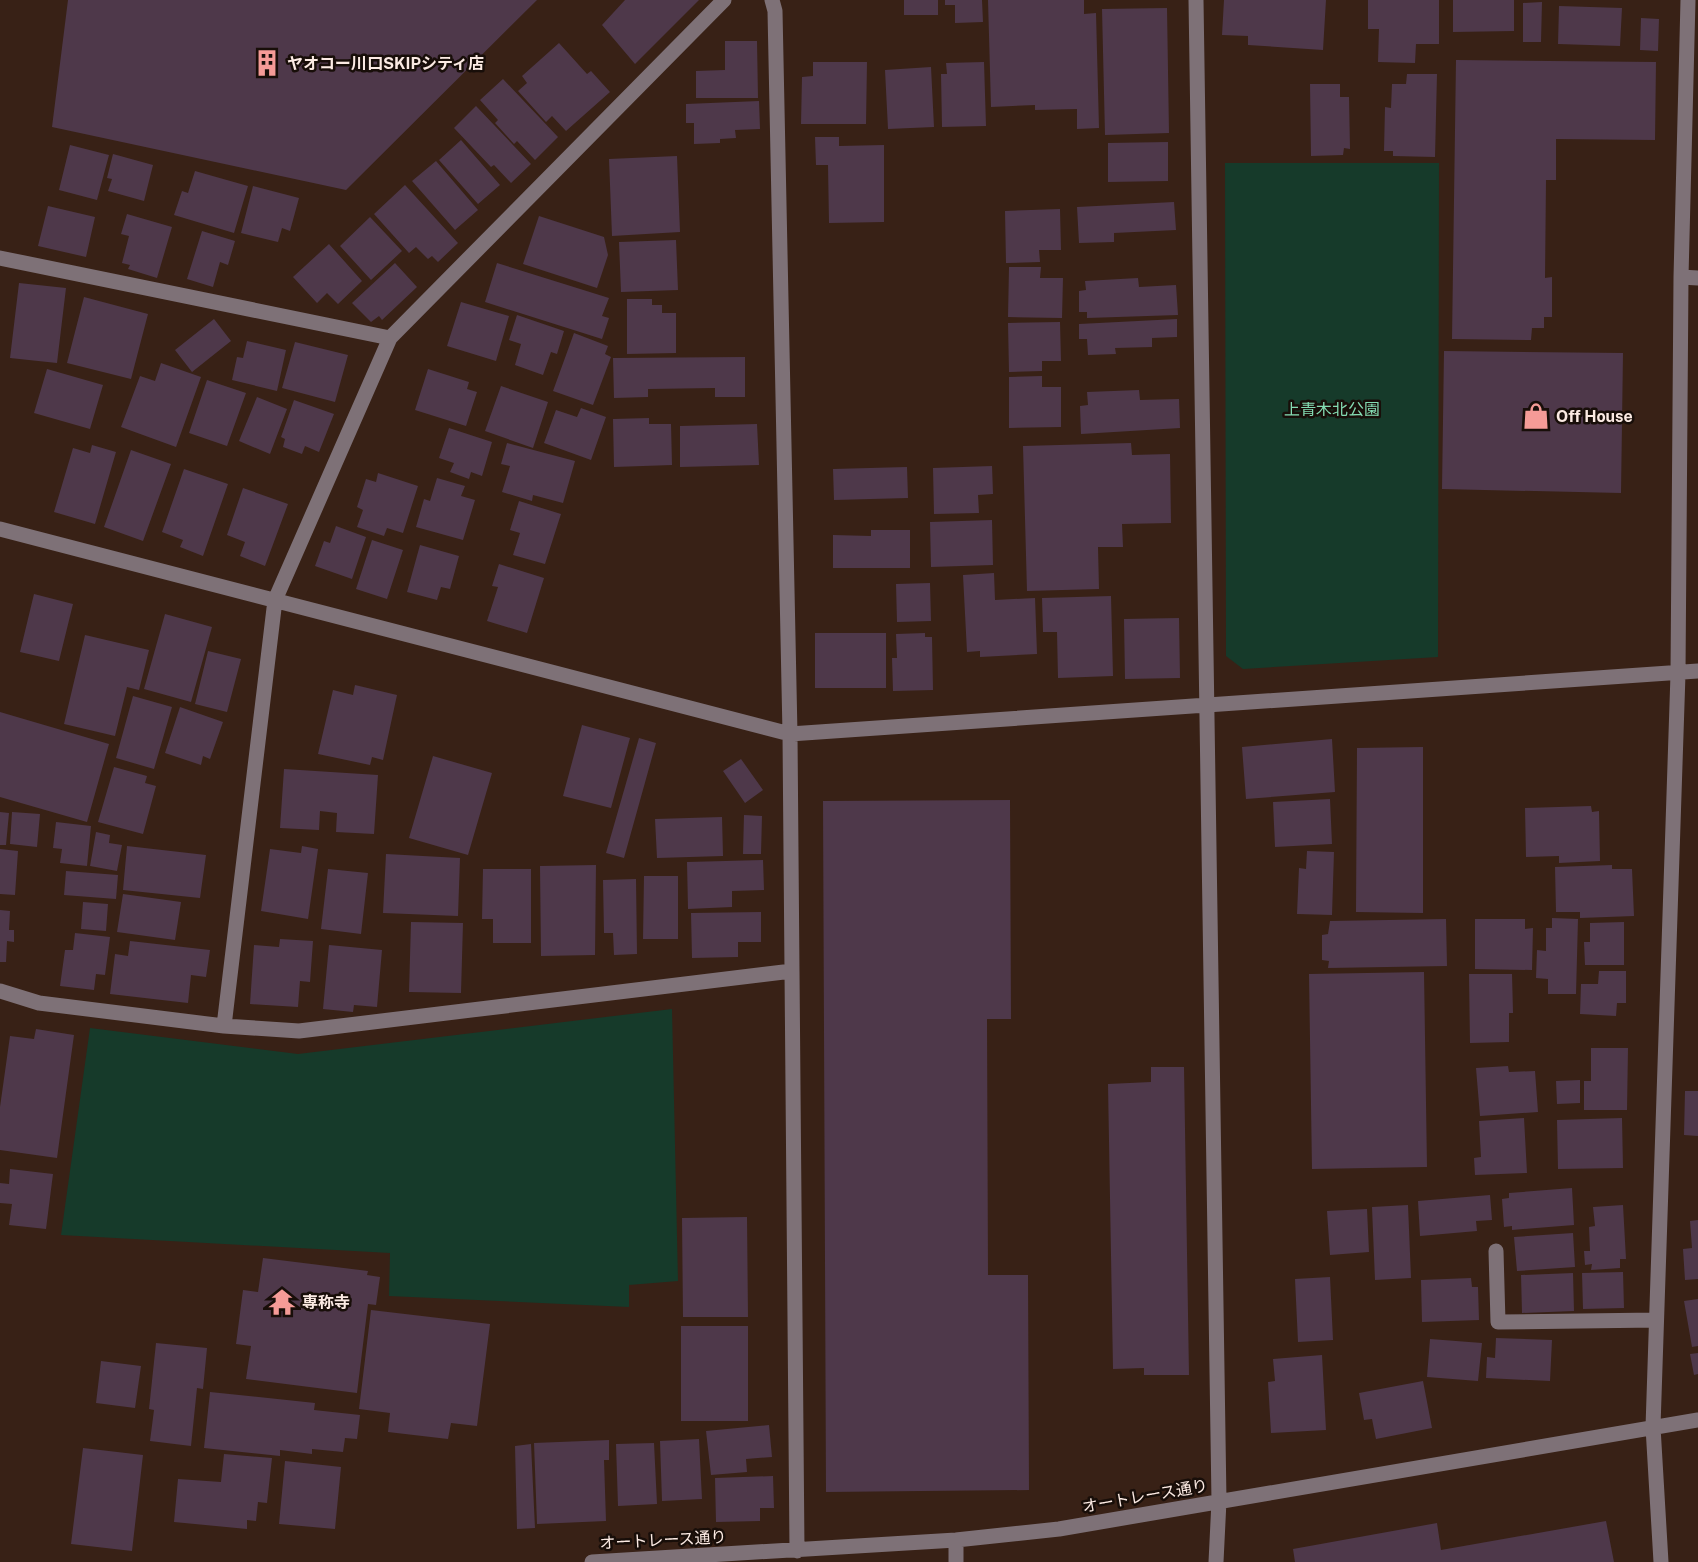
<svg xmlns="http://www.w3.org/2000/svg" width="1698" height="1562" viewBox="0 0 1698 1562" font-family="'Public Sans','Noto Sans JP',sans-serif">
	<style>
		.green { fill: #163a2a }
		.building { fill: #4e384a }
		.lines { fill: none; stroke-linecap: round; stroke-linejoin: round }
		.minor { stroke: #7e7177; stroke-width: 15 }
		.labels { text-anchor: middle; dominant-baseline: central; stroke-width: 5; stroke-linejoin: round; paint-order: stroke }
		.poi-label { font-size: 16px; font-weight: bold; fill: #fbeae3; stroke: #180e09; text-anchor: start }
		.park-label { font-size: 16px; fill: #84dbb2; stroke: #180e09 }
		.street-label { font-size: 16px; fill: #fbeae3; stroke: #180e09 }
	</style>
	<rect width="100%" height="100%" fill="#382116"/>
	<path class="green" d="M1225,163h214l-1,494 -195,12 -17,-13z
		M672,1009l6,272 -49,4v22l-240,-11 1,-43 -329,-18 29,-207 208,26z"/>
	<path class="building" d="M68,0h469l-191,190 -294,-63z
		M625,0h74l-64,64 -33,-39z
		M904,0h34v15h-34z
		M945,0h37l1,22 -28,1v-18h-10z
		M988,0h96v14l12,-1 3,115 -22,1v-20l-42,1v-5l-44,2z
		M1224,0h102l-3,50 -75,-5v-9l-26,-1z
		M1368,0h71v44h-23l-1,19 -37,-1 1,-33h-11z
		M1453,0h61v31l-61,1z
		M1542,2l-1,40h-18v-39z
		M1559,6l63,2 -2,38 -62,-2z
		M1167,8l2,125 -64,2 -3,-126z
		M1641,18l18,1 -1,32 -18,-1z
		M725,41h32l1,57h-62v-27l29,-1z
		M559,43l28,31 4,-3 19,21 -44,39 -14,-15 -6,6 -28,-31 9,-8 -5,-7z
		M1456,60l200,2 -1,78 -99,-1v41h-10l-1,98 7,-1v40h-8v11h-12l-1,12 -79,-1z
		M813,62h54l-1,62h-65l1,-47 11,-1z
		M984,62l2,64 -44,1 -1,-53h6l-1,-11z
		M931,67l3,60 -46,2 -3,-59z
		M1407,74h30l-2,83 -42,-1v-5h-9l1,-44 6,1 1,-24h14z
		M503,79l55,58 -23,23 -18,-19 -3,3 -19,-21 3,-3 -18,-20z
		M1310,84h30v13h9l1,52 -6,-1 -1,7 -32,1z
		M759,101l1,28 -25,1 1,8 -16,1v4l-26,1v-21h-8v-19z
		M476,106l55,58 -20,19 -17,-18 -3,2 -37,-39z
		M815,137h24v9l45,-1v77l-55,1 -1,-58h-12z
		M461,140l39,45 -22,19 -39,-44z
		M1168,142v39l-60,1v-39z
		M70,145l39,10 -12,45 -38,-10z
		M113,154l40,11 -9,36 -36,-10 4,-12 -5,-1z
		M677,156l3,76 -68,4 -3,-77z
		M436,161l42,49 -23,20 -43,-49z
		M195,171l53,15 -14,47 -60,-18 8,-24 6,2z
		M405,185l53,58 -20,19 -6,-6 -4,3 -12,-12 -7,6 -35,-39z
		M253,186l46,12 -9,33 -8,-3 -4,14 -37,-9z
		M1174,202l2,28 -62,3v9l-35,1 -2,-36z
		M48,206l47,11 -9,40 -48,-11z
		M1060,209l1,41h-22l1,12 -34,1 -1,-52z
		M127,214l45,13 -15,51 -29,-9 2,-4 -8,-2 7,-27 -8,-2z
		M539,216l65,21 4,18 -11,33 -74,-24z
		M370,217l32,34 -31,29 -31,-34z
		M202,231l33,10 -7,24 -8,-3 -7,25 -26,-8z
		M676,240l2,50 -57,2 -2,-50z
		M329,244l33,37 -24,23 -11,-11 -10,10 -24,-26z
		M395,263l22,24 -35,33 -3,-4 -8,6 -19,-19z
		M497,263l112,35 -7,18 7,2 -7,21 -117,-37z
		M1009,267h32l-1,11h23l-1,40 -54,-1z
		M1138,278l1,9 37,-2 2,30 -91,3v-6h-8v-21l7,-1 -1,-9z
		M19,283l47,5 -9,75 -47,-5z
		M84,297l64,17 -17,65 -64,-16z
		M627,299h25v6h10v8h14v40l-49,1z
		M461,302l48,14 -13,45 -49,-15z
		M517,315l47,16 -7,23 -6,-2 -8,23 -28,-10 6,-21 -12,-4z
		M214,319l17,22 -39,31 -17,-22z
		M1177,319v18l-25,1v9l-37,1 1,6 -28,1 -1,-16h-8v-15z
		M1060,322l1,39h-19v10l-33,1 -1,-49z
		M574,333l34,13 -3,8 6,3 -18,48 -40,-14z
		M247,341l39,9 -9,41 -45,-11 5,-23 6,1z
		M295,342l53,13 -13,47 -53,-14z
		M1444,351l179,2 -2,140 -179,-4z
		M745,357v40h-30v-9l-67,1v8l-34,1 -1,-40z
		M161,363l40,14 -25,70 -55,-20 19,-51 15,5z
		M47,369l56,16 -13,44 -56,-16z
		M428,369l41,13 -2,7 10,3 -11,34 -51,-16z
		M1042,376v11h19v40l-52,1v-51z
		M207,380l39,13 -19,53 -38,-13z
		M501,386l47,16 -15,46 -48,-17z
		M1139,390l1,10 39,-1 1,29 -99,6 -1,-28 8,-1 -1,-13z
		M257,397l30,12 -17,45 -31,-13z
		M294,400l40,14 -15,38 -14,-6 -3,8 -19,-7 2,-8 -4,-2z
		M581,408l25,9 -15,43 -47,-17 12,-33 21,7z
		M649,418v6h22l1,41 -58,2 -1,-48z
		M757,424l2,41 -79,2v-41z
		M449,428l43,14 -10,34 -11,-4 -2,7 -19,-7 4,-9 -15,-5z
		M507,443l68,18 -12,42 -30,-8 -1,6 -30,-9 8,-26 -9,-2z
		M1131,443l1,12 38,-1 1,69 -49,1 1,23h-25l1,42 -72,2 -4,-145z
		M92,445l24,7 -21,72 -41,-12 19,-64 17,5z
		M131,450l40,14 -28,77 -39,-14z
		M992,466l1,28 -15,1 1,18 -45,1 -1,-46z
		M907,467l1,31 -74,2 -1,-31z
		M184,469l44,15 -25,72 -23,-9 3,-7 -21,-8z
		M378,473l40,13 -15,47 -16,-5 -3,8 -27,-9 6,-17 -6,-3 9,-28 10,3z
		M437,478l28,8 -4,10 14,4 -12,40 -47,-13 8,-28 6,2z
		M243,488l45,16 -23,62 -25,-10 5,-14 -18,-7z
		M519,501l42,13 -16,50 -32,-9 7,-22 -10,-3z
		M992,520l1,45 -62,2 -1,-45z
		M336,526l30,11 -14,42 -37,-13 9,-25 6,2z
		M871,530h39v38h-77v-33l38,1z
		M372,540l31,10 -16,49 -31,-10z
		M420,545l39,11 -9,33 -9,-2 -4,13 -30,-8z
		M499,564l45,14 -17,55 -40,-12 11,-34 -6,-1z
		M994,573l1,27 40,-2 2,56 -57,3v-6l-13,1 -4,-77z
		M930,583l1,38 -34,1 -1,-38z
		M34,594l39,10 -14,57 -39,-9z
		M1111,596l2,80 -55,2 -1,-46h-14l-1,-34z
		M165,614l47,13 -21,75 -47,-13z
		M1179,618l1,60 -55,1 -1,-60z
		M815,633h71v55h-71z
		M925,633v4h7l1,53 -40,1 -1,-33h5l-1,-24z
		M85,635l64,15 -10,40 -12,-3 -12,49 -51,-12z
		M208,651l33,8 -14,53 -32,-8z
		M355,685l42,10 -14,65 -11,-3 -2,8 -52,-11 15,-64 20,5z
		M133,696l39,11 -18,62 -38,-11z
		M180,707l43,15 -13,37 -7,-3 -2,9 -36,-12z
		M0,712l109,32 -22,78 -87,-25z
		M582,725l48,13 -19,70 -48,-12z
		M639,738l17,5 -32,115 -18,-5z
		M1332,739l3,53 -89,7 -4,-52z
		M1423,747v166l-67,-1 1,-164z
		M433,756l59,17 -24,82 -59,-17z
		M741,759l22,31 -18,13 -22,-32z
		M114,767l33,9 -2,7 11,3 -13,48 -45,-12z
		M284,769l94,6 -4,59 -38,-2 1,-19 -17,-2 -1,19 -39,-2z
		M1330,799l2,45 -57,3 -2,-45z
		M1010,800l1,219h-24l1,256h40l1,215 -203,2 -3,-691z
		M1591,806l1,6 7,-1 1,50 -41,2v-7l-33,1 -1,-49z
		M0,812l9,1 -3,32h-6z
		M12,812l28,2 -3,33 -27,-3z
		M744,815l18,1 -1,38h-18z
		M722,817l1,39 -66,2 -2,-39z
		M56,822l35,4 -4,40 -27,-3 2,-14 -9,-1z
		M96,832l14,3 -1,8 13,2 -5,26 -27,-5z
		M127,846l79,9 -6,43 -77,-8z
		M302,846l16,3 -10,70 -47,-8 9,-62 31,4z
		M0,849l18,2 -3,44 -15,-1z
		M1307,851l27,1 -2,63 -35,-1 2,-46 7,1z
		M386,854l74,4 -2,58 -75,-3z
		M763,860l1,30 -32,1v16l-44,2 -1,-47z
		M596,865l-1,90 -54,1 -1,-90z
		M1612,865v4h20l2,47 -54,2v-6h-24l-1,-45z
		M328,869l40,4 -7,61 -40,-5z
		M483,869h48v74h-38v-24h-11z
		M66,871l52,4 -2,24 -52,-4z
		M644,876h34v63h-35z
		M636,879l1,75 -23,1 -1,-22h-9l-1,-53z
		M123,894l58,8 -6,38 -58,-8z
		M83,902l25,2 -2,27 -25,-2z
		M0,910l10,1 -1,19h5v12l-7,-1 -1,21h-6z
		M761,912v30h-23v15l-46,1 -1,-45z
		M1552,918l26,1 -2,75h-28v-15l-12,-1 1,-28 9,1v-23h6z
		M1446,919l1,47 -119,2 1,-7 -7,-1v-25l6,-1 2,-13z
		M1475,919h50v10l8,-1 -1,42 -57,-1z
		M411,922l52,1 -2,70 -52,-1z
		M1624,922v43h-39l-1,-23h6v-19z
		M75,933l35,4 -5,38 -9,-1 -2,16 -34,-4 5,-36h8z
		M280,939l33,2 -3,41 -10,-1 -2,26 -48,-3 4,-59 25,2z
		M130,941l80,9 -4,27 -15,-2 -3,28 -78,-9 5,-40 13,2z
		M329,945l53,5 -5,57 -23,-2 -1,7 -30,-3z
		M1599,971h27v32h-9l-1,13 -36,-2 1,-30h17z
		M1424,972l3,195 -115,2 -3,-195z
		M1469,974h43l1,39h-4v29l-39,1z
		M36,1029l38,6 -17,123 -57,-8v-43l10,-71 24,3z
		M1591,1048h37l-1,62h-43v-29h7z
		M1508,1066l1,6 26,-1 3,41 -58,4 -4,-48z
		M1151,1067h33l5,308h-45v-7l-31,1 -5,-285 43,-2z
		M1580,1080v23l-23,1 -1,-23z
		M1685,1091h13v45l-14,-1z
		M1524,1118l3,55 -52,2 -1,-17 7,-1 -2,-36z
		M1622,1118l1,50 -65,1 -1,-49z
		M10,1169l43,5 -7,55 -37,-4 3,-21 -12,-1v-20l9,1z
		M1572,1188l2,37 -62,5v-4l-8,1 -2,-28 7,-1v-5z
		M1490,1195l2,25 -16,1 1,10 -57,5 -2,-35z
		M1408,1205l3,73 -36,2 -3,-73z
		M1623,1205l3,54h-6v9l-29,2 1,-6 -7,1 -1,-14h6l-1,-24 6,-1 -2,-19z
		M1367,1209l2,43 -39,3 -3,-44z
		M747,1217l1,100h-65l-1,-99z
		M1698,1220v59l-13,1 -2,-31 9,-1 -2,-27z
		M1573,1233l2,34 -58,4 -3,-34z
		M263,1258l105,13 -1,4 13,2 -4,28 -8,-1 -11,89 -111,-14 5,-33 -15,-2 7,-54 15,2z
		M1623,1272l1,36 -41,1 -1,-36z
		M1573,1273l1,38 -52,2 -1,-38z
		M1330,1277l3,63 -35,2 -3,-63z
		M1471,1278l1,9h6l1,33 -57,2 -1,-42z
		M1698,1299v47l-6,1 -8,-46z
		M371,1310l119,14 -13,102 -26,-3 -3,16 -60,-7 2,-19 -31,-4z
		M681,1326h67v95h-67z
		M1496,1338l56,2 -2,41 -64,-3 1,-21 8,1z
		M1430,1339l52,4 -4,38 -51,-4z
		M156,1343l51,5 -4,41 -6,-1 -6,58 -41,-5 4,-31 -5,-1z
		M1698,1353v21l-4,1 -4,-21z
		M1322,1355l4,75 -55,3 -3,-51 7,-1 -2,-22z
		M101,1361l40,5 -6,42 -39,-5z
		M1423,1381l9,47 -56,11 -4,-20 -8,1 -5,-27z
		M210,1392l105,11 -1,7 46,5 -3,24 -12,-1 -2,14 -31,-3v5l-32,-4v6l-76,-8z
		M769,1425l3,32 -26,2 1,13 -36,3 -5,-44z
		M699,1439l3,60 -40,2 -2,-60z
		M609,1440v20h-5l2,61 -69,3 -3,-81z
		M654,1443l3,61 -39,2 -2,-62z
		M531,1444l4,84 -18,1 -2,-83z
		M83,1448l60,7 -11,96 -61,-7z
		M224,1454l48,4 -5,45 -9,-1 -2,19 -9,-1v9l-73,-7 4,-43 43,3z
		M285,1461l56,6 -6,62 -56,-5z
		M773,1476l1,32h-14v13l-44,1 -1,-44z
		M1606,1521l8,41h-319l-2,-13 144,-26 4,27z"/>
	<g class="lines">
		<path class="minor" d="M1196,0l23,1501 -3,61
			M0,258l390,80
			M1681,277l17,1
			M0,529l790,205 908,-63
			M792,971l5,580
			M0,991l39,12 185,23 75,5 493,-60 -2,-237 -15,-723 -3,-11
			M224,1026l51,-426 115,-262 334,-338
			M1496,1251l2,71 158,-2
			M592,1562l364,-22 103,-11 639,-109
			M956,1562v-22
			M1661,1562l-8,-135 25,-753 3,-397 7,-277"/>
	</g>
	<defs>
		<symbol id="building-bare" viewBox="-9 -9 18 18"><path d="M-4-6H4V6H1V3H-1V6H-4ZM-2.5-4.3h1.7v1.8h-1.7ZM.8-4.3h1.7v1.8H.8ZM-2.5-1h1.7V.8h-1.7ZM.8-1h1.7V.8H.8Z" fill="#f59b97" stroke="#180e09" stroke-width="2.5" paint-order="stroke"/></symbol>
		<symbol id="shop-bare" viewBox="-9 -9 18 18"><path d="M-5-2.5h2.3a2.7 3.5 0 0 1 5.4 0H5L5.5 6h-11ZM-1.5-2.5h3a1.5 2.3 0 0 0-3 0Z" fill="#f59b97" stroke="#180e09" stroke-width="2.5" paint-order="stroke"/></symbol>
		<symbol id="temple-bare" viewBox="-9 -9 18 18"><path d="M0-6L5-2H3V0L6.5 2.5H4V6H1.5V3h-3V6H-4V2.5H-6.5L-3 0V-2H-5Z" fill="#f59b97" stroke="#180e09" stroke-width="2.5" paint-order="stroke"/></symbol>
	</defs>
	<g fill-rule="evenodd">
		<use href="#building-bare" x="248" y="44" width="38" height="38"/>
		<use href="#shop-bare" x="1517" y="397" width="38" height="38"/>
		<use href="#temple-bare" x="263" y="1283" width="38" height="38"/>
	</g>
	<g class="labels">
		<g class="poi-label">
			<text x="287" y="63">ヤオコー川口SKIPシティ店</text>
			<text x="1556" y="416">Off House</text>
			<text x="302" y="1302">専称寺</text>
		</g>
		<g class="park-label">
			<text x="1332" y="409">上青木北公園</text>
		</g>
		<g class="street-label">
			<text transform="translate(1145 1496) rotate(-10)">オートレース通り</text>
			<text transform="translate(663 1540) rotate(-3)">オートレース通り</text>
		</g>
	</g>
</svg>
